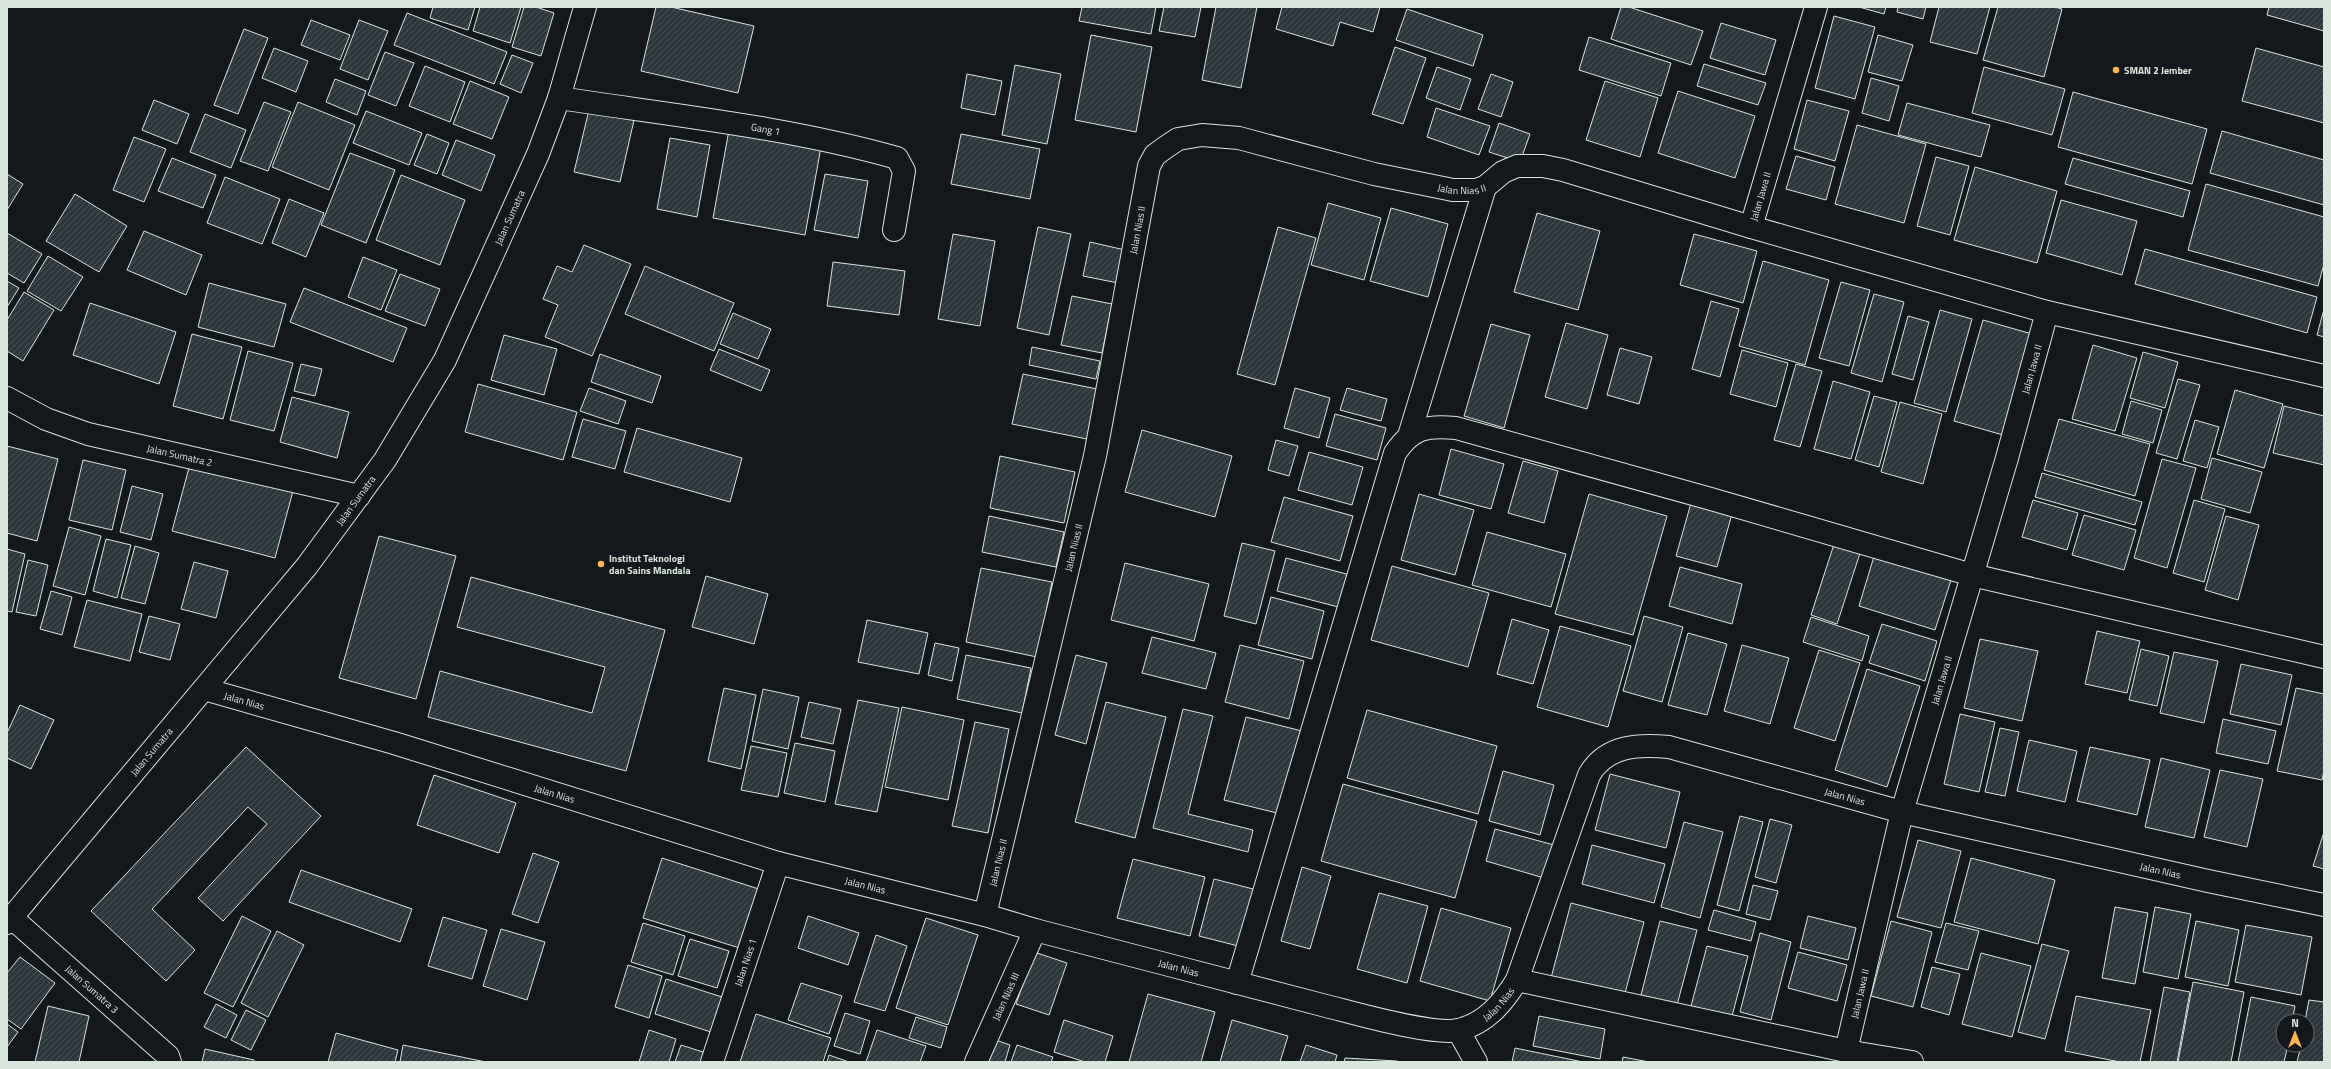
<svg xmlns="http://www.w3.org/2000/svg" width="2331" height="1069" viewBox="0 0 2331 1069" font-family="'Titillium Web',sans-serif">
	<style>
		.building { fill: url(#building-hatch); stroke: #d8e6dc }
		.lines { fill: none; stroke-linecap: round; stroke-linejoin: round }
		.minor-casing { stroke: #d8e6dc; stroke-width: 24 }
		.secondary-casing { stroke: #d8e6dc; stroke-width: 24 }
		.minor { stroke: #14181c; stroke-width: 22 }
		.secondary { stroke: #14181c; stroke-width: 22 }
		.poi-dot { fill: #ffb74d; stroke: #14181c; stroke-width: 1.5 }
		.labels { text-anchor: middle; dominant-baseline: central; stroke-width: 3; stroke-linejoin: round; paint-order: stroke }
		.poi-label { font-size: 10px; font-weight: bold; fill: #d8e6dc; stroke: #14181c; text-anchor: start }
		.street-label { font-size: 10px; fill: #d8e6dc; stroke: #14181c }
	</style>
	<defs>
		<pattern id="building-hatch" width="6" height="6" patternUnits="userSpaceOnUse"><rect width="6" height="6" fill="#2c363c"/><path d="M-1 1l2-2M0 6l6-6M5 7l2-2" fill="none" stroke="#4a5358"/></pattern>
	</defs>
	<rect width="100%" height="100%" fill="#14181c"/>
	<path class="building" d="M433,7h42l-7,23 -38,-12z
		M480,7h41l-11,36 -37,-12z
		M524,7h12l18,6 -13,43 -29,-9z
		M656,7h15l83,19 -16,67 -97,-22z
		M1082,7h74l-5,27 -72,-13z
		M1164,7h37l-6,30 -36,-6z
		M1216,7h41l-16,81 -39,-8z
		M1282,7h98l-7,25 -33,-10 -7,24 -57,-17z
		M1621,7h8l74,24 -12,34 -80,-26z
		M1859,7h27l-2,7z
		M1898,7h28l-3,12 -26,-7z
		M1939,7h51l-13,47 -47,-12z
		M1998,7h56l8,2 -18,68 -61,-17z
		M2269,7h55v24l-57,-16z
		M1407,9l76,26 -10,31 -77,-26z
		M407,13l100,39 -13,32 -100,-39z
		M1834,16l41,11 -20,72 -40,-11z
		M311,20l39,15 -10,25 -39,-15z
		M359,20l29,11 -20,49 -28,-11z
		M1721,23l55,17 -11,35 -55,-17z
		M244,29l24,9 -30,76 -24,-9z
		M1091,35l61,12 -16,85 -61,-12z
		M1878,35l35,10 -11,36 -34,-9z
		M1589,37l82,26 -10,33 -82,-26z
		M1395,47l31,11 -23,66 -31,-10z
		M274,48l34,13 -12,31 -34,-14z
		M2256,48l68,19v56l-82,-22z
		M385,52l29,11 -18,43 -28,-11z
		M512,55l21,8 -12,30 -21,-9z
		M1704,64l62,19 -8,22 -61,-19z
		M1015,65l46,9 -14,70 -45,-9z
		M425,66l40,16 -15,40 -41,-16z
		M1437,67l34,12 -11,31 -34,-12z
		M1984,67l81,22 -13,46 -80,-22z
		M967,74l35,7 -7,34 -34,-7z
		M1491,74l22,8 -12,35 -23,-8z
		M1871,78l28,8 -10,35 -27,-8z
		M335,79l31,12 -9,24 -31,-13z
		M470,81l39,16 -17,42 -39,-15z
		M1605,81l53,17 -18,59 -54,-17z
		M1678,91l77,25 -20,62 -77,-25z
		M2073,92l134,37 -15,55 -134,-37z
		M154,100l35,14 -12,30 -35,-14z
		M1807,100l42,11 -14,50 -41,-12z
		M264,102l27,10 -23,59 -28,-10z
		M298,102l57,23 -26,65 -57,-23z
		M1907,103l83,22 -9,32 -83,-22z
		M1436,108l54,18 -11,29 -52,-18z
		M589,110l45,10 -14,62 -46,-10z
		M366,111l56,22 -13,32 -56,-22z
		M205,114l41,16 -15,38 -41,-16z
		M1499,123l31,11 -10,28 -31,-10z
		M1857,125l69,19 -22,79 -69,-19z
		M729,130l92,17 -16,88 -92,-17z
		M2222,131l102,29v45l-114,-32z
		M427,134l22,9 -12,31 -23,-9z
		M961,134l79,15 -10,50 -79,-15z
		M134,137l32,12 -22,53 -31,-12z
		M670,138l40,7 -13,72 -40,-8z
		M456,140l39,15 -14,36 -39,-16z
		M350,153l45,17 -29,73 -45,-18z
		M1796,156l39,11 -9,33 -40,-11z
		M1936,157l33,9 -19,69 -33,-9z
		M172,158l44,17 -13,33 -45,-17z
		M2073,158l117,33 -7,26 -118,-33z
		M1975,167l82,24 -20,72 -83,-23z
		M7,174l16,10 -16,26z
		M825,174l43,7 -10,57 -44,-8z
		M401,175l64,25 -25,65 -64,-25z
		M225,177l55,22 -18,45 -55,-21z
		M2206,184l118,33v47l-6,22 -130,-36z
		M75,194l52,32 -28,46 -53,-31z
		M289,199l35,14 -18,44 -34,-14z
		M2061,200l76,21 -15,54 -76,-22z
		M1328,203l53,15 -17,62 -53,-15z
		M1391,208l57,16 -20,73 -58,-16z
		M1537,213l63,18 -22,79 -64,-18z
		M1038,227l33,7 -22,101 -32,-7z
		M1278,227l38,11 -41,147 -38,-11z
		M144,231l58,24 -16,40 -59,-25z
		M7,233l35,21 -18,29 -17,-10z
		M953,234l42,7 -15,85 -42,-7z
		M1694,234l63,17 -14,52 -63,-18z
		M1090,242l35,8 -7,33 -35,-7z
		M584,245l47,19 -39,92 -47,-19 13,-32 -15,-6 14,-33 15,6z
		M2145,249l172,48 -10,36 -172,-49z
		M48,256l35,21 -22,34 -34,-20z
		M363,257l34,13 -16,40 -33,-13z
		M1763,261l66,19 -24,85 -66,-19z
		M833,262l72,9 -6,44 -72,-9z
		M645,266l89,37 -20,48 -89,-37z
		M400,274l40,15 -15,37 -40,-15z
		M7,281l12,7 -12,19z
		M1841,282l29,8 -21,76 -30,-8z
		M209,283l77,21 -12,43 -76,-20z
		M304,288l103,40 -14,34 -103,-40z
		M24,292l30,18 -31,51 -16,-10v-31z
		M1874,294l30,8 -22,80 -31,-9z
		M1072,296l40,8 -10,49 -41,-8z
		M1711,301l28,8 -19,68 -28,-8z
		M90,303l86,29 -17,52 -86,-29z
		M2324,309v28l-7,-2z
		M1940,310l32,9 -26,93 -32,-9z
		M733,313l38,16 -13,30 -38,-15z
		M1908,316l21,6 -16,58 -21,-6z
		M1983,320l49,14 -29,101 -49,-14z
		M1566,323l42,12 -21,74 -42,-12z
		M1491,324l39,11 -26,93 -40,-12z
		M192,334l50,13 -19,72 -50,-13z
		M504,335l53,14 -13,46 -53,-15z
		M2093,345l44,13 -22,73 -43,-12z
		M1032,347l68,14 -4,18 -67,-14z
		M1620,348l32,9 -13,47 -32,-9z
		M719,349l51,21 -9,21 -51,-21z
		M1742,350l46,13 -12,44 -46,-13z
		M248,351l45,12 -19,68 -44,-11z
		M2143,352l35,10 -13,46 -35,-10z
		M600,354l61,22 -9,27 -61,-21z
		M301,364l21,5 -7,27 -21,-5z
		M1796,364l26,7 -22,76 -26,-7z
		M1023,374l74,15 -10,50 -75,-15z
		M2178,379l22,6 -23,74 -21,-6z
		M1833,381l37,11 -19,67 -37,-10z
		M478,384l99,28 -14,48 -98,-28z
		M589,388l37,13 -8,23 -38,-13z
		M1295,388l35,10 -11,40 -35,-10z
		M1347,388l40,11 -6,22 -41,-11z
		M2235,390l48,14 -19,64 -47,-14z
		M1874,396l23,6 -18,65 -24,-7z
		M292,397l57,15 -12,46 -57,-16z
		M2131,401l31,9 -9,33 -31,-9z
		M1900,402l42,12 -19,70 -42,-12z
		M2284,406l40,10v49l-51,-12z
		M1335,414l51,14 -9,32 -51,-14z
		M583,419l43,12 -11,38 -43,-12z
		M2059,419l91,25 -15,52 -91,-26z
		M2195,420l24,7 -12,41 -24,-7z
		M637,428l105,30 -12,44 -106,-30z
		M1142,430l90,26 -17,61 -90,-25z
		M1276,440l22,6 -9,30 -21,-6z
		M7,446l51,13 -21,82 -30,-8z
		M1451,449l53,15 -13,45 -52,-14z
		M1309,452l54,15 -11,38 -54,-15z
		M1000,456l75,16 -11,51 -74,-15z
		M2212,458l50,14 -12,41 -49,-14z
		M2162,459l34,9 -29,100 -33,-10z
		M83,460l43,10 -14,60 -43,-10z
		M1523,461l35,10 -14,52 -36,-10z
		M190,464l103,27 -18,67 -103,-27z
		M2042,473l100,29 -7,23 -100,-28z
		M132,486l31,8 -12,46 -31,-8z
		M1419,494l55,16 -19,65 -54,-15z
		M1589,494l78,22 -34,119 -78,-21z
		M1284,497l69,19 -13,45 -69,-19z
		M2033,500l45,13 -11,37 -45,-13z
		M2194,500l31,9 -21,73 -31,-9z
		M1691,503l41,11 -15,53 -41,-11z
		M2084,515l52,15 -12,40 -52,-15z
		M989,516l75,16 -8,35 -74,-15z
		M2226,516l33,9 -21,75 -33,-10z
		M69,527l32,9 -16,59 -32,-9z
		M1487,532l79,22 -15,53 -79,-22z
		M379,536l77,20 -40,143 -77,-21z
		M106,539l25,6 -14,53 -24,-7z
		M1835,541l26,9 -24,74 -26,-9z
		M1242,543l33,8 -19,73 -32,-8z
		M135,546l24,7 -14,51 -24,-6z
		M7,549l18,5 -13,58 -5,-1z
		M1875,553l77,24 -17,53 -76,-24z
		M1286,558l64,17 -8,33 -65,-17z
		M28,560l20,5 -12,51 -20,-4z
		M194,562l34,9 -12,47 -35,-9z
		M1125,563l84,21 -15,57 -83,-21z
		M1392,566l97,27 -21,74 -97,-27z
		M1680,567l62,17 -10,40 -63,-18z
		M981,568l71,14 -15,75 -71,-15z
		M706,576l62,18 -14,50 -62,-17z
		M471,577l194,53 -39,141 -198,-54 12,-46 152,42 13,-46 -148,-40z
		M51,591l21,6 -10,38 -22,-6z
		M1271,597l53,14 -12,48 -54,-14z
		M87,600l55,14 -12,47 -56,-14z
		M149,616l31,8 -10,36 -31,-8z
		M1644,616l39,11 -21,75 -39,-11z
		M1811,617l58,19 -7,25 -59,-19z
		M1512,619l37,11 -16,54 -36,-10z
		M867,620l61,13 -9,41 -61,-12z
		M1882,624l55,17 -12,40 -56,-18z
		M1560,626l71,20 -23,81 -71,-20z
		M2097,631l43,10 -13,52 -42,-9z
		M1688,633l39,11 -20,71 -39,-10z
		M1152,637l64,16 -10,36 -64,-16z
		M1980,639l58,12 -16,70 -58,-13z
		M935,643l24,5 -7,33 -24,-6z
		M1240,645l64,16 -15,58 -64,-17z
		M1742,645l47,13 -19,66 -46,-13z
		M2141,649l28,7 -12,50 -28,-6z
		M1819,650l41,13 -25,78 -41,-13z
		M2174,652l44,9 -14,62 -44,-10z
		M966,655l65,13 -9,45 -65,-14z
		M1076,655l31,8 -21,81 -31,-9z
		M2241,664l51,11 -11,50 -51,-11z
		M1867,669l53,17 -33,101 -52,-17z
		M724,688l32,7 -15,74 -33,-8z
		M2296,688l28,6v77l-2,9 -45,-9z
		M763,689l36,8 -11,52 -36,-8z
		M858,700l41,8 -22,104 -42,-8z
		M809,702l32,7 -8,35 -32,-7z
		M1106,702l60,15 -31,121 -60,-16z
		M20,705l34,15 -23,49 -24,-11v-25z
		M902,707l62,13 -16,80 -63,-13z
		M1183,709l30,7 -25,98 65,16 -5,22 -95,-24z
		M1367,710l130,36 -19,68 -131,-36z
		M1960,714l35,8 -16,70 -35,-8z
		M1246,717l56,14 -21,83 -57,-14z
		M2223,719l53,12 -8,33 -52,-11z
		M975,722l34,7 -21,104 -36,-7z
		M2000,728l19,4 -14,64 -20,-4z
		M2029,740l48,11 -12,51 -48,-11z
		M795,743l40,8 -10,51 -41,-9z
		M751,746l36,7 -9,44 -37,-7z
		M246,747l75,69 -98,105 -25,-23 69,-74 -19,-17 -96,102 43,41 -29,31 -75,-70z
		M2090,747l60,13 -13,55 -60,-14z
		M2161,758l49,12 -16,68 -49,-11z
		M2220,770l43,9 -16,68 -43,-10z
		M1503,771l51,14 -14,50 -51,-14z
		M1610,774l70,18 -14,56 -71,-18z
		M434,775l82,28 -17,50 -82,-28z
		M1343,784l134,37 -22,77 -134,-37z
		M1740,816l23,6 -24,89 -22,-6z
		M1770,819l22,6 -16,58 -21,-6z
		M1684,822l39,10 -23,86 -39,-11z
		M1495,829l59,16 -10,33 -58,-17z
		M2324,832v37l-11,-3z
		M1918,840l43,11 -20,77 -44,-11z
		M1592,845l73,19 -11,39 -72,-19z
		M533,853l26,9 -21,61 -26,-9z
		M662,858l103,33 -19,59 -103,-32z
		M1971,858l84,22 -17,64 -84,-22z
		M1133,859l72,18 -15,59 -73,-18z
		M1302,867l29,9 -21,73 -29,-8z
		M301,870l111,39 -12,33 -111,-40z
		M1214,879l47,12 -15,57 -47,-12z
		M1753,885l25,6 -8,29 -24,-6z
		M1379,893l49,13 -21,77 -50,-14z
		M1571,903l73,19 -20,75 -73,-19z
		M2115,907l33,6 -13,71 -33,-6z
		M2155,907l36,7 -13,65 -35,-7z
		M1441,908l70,20 -21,73 -70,-20z
		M1714,910l42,12 -5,19 -43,-11z
		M242,916l29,15 -38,76 -29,-14z
		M808,916l51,17 -11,32 -50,-17z
		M1808,916l48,12 -8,32 -48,-12z
		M443,917l44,13 -15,49 -44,-13z
		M926,918l52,17 -30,90 -52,-17z
		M1660,921l37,9 -20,75 -36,-10z
		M1891,921l41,11 -19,75 -42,-11z
		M2196,921l43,9 -11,56 -43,-9z
		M643,923l42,13 -12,39 -42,-13z
		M1946,923l33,8 -11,39 -33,-8z
		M2246,925l66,12 -11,58 -66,-13z
		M501,929l44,13 -18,58 -44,-14z
		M277,931l27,14 -36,72 -27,-14z
		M1760,933l31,9 -20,78 -31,-8z
		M876,935l31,11 -22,65 -31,-9z
		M690,939l39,12 -12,37 -39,-12z
		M2042,944l27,7 -24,88 -27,-7z
		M1707,946l41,10 -16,60 -41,-10z
		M1034,952l33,11 -18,52 -33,-11z
		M1798,952l49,13 -10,36 -49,-13z
		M1981,953l50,13 -19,71 -50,-13z
		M20,957l35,26 -34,46 -14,-10v-46z
		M628,965l34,11 -13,42 -34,-11z
		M1932,967l28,7 -11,41 -28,-8z
		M666,979l59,19 -11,35 -59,-19z
		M2193,982l51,10 -13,70h-53z
		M801,983l41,13 -13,38 -41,-14z
		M2164,987l26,5 -13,70h-27z
		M1148,994l67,18 -14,50h-72z
		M2076,996l75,14 -11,52h-20l-55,-11z
		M2251,997l44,9 -3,15h-9v24h5l-4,17h-46z
		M2309,1000l15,2v60h-27l4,-17h6v-24h-2z
		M216,1004l21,11 -11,23 -22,-11z
		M48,1006l41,10 -10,46h-44z
		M246,1010l20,10 -15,30 -20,-10z
		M845,1013l25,8 -10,33 -26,-8z
		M756,1014l75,24 -8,24h-83z
		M1539,1016l66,13 -5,30 -67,-13z
		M916,1017l31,10 -6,21 -32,-10z
		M1064,1020l49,16 -8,26h-20l-31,-10z
		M1232,1020l56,16 -8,26h-60z
		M7,1024l11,8 -11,15z
		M649,1030l27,9 -7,23h-30z
		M877,1030l49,16 -6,16h-54z
		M336,1033l62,17 -3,12h-67z
		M990,1038l20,7 -5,17h-23z
		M403,1045l83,17h-86z
		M681,1045l25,8 -3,9h-28z
		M1017,1045l36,12 -2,5h-40z
		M1306,1045l31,10 -2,7h-35z
		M1515,1048l68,14h-71z
		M205,1049l49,11 -1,2h-51z
		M829,1055l20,7h-22z
		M1623,1057l26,5h-27z
		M1345,1058l52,3v1h-53z"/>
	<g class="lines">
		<defs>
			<g id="minor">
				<path id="s1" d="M559,98c112,17 229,29 338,60l7,13 -10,59"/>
				<path id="s2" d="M1751,227l65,-220"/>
				<path id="s3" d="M7,398l39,21 42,15 271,62"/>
				<path d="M1409,436l76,-249"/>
				<path id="s4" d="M204,689l190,54 384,120 207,52 50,15c97,25 194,51 291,76 28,7 107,30 133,24 27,-7 44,-27 58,-50l72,-205c17,-30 50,-31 80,-28l233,65 306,69 116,24"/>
				<path id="s5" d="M985,915l110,-459 54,-290 6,-11 11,-8 12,-8 24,-4 37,3 135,36 79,16h23l9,-3 18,-15 14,-6h26l20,4 188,57 296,85 277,64"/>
				<path id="s6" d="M12,918l156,138 2,6"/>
				<path d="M1517,980l329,71 66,11"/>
				<path d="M1237,983l158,-530c17,-25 31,-28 61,-25l255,71 261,76 352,82"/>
				<path d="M1458,1030l18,32"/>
				<path id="s7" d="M1846,1051l56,-239 105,-354 40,-146"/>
				<path id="s8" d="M712,1062l66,-199"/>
				<path id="s9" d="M976,1062l59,-132"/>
			</g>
			<g id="secondary">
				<path id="s10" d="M7,923l300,-357 78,-106 60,-100 93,-206 21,-56 26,-91"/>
			</g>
		</defs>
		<use href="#minor" class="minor-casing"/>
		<use href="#secondary" class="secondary-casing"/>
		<use href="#minor" class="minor"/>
		<use href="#secondary" class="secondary"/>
	</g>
	<g class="poi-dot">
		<circle cx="2116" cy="70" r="4"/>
		<circle cx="601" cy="564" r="4"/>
	</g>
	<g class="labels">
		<g class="poi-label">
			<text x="2124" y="70">SMAN 2 Jember</text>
			<text x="609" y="558">Institut Teknologi<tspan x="609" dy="12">dan Sains Mandala</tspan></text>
		</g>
		<g class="street-label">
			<text stroke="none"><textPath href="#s1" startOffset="209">Gang 1</textPath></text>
			<text stroke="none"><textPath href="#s5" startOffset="1098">Jalan Nias II</textPath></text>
			<text stroke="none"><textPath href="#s2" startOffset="32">Jalan Jawa II</textPath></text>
			<text stroke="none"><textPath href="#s10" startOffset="871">Jalan Sumatra</textPath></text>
			<text stroke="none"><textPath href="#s5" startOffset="702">Jalan Nias II</textPath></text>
			<text stroke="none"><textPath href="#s7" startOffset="707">Jalan Jawa II</textPath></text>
			<text stroke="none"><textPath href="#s3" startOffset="183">Jalan Sumatra 2</textPath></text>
			<text stroke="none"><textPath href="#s10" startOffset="548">Jalan Sumatra</textPath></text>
			<text stroke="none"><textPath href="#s5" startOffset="378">Jalan Nias II</textPath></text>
			<text stroke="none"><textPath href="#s7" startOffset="383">Jalan Jawa II</textPath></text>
			<text stroke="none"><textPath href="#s4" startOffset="42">Jalan Nias</textPath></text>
			<text stroke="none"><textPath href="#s10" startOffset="224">Jalan Sumatra</textPath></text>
			<text stroke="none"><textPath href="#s4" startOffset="366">Jalan Nias</textPath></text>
			<text stroke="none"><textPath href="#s4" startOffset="1871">Jalan Nias</textPath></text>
			<text stroke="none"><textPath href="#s5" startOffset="54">Jalan Nias II</textPath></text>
			<text stroke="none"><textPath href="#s4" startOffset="2195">Jalan Nias</textPath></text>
			<text stroke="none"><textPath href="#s4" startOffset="690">Jalan Nias</textPath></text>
			<text stroke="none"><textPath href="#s8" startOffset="105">Jalan Nias 1</textPath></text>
			<text stroke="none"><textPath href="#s4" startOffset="1014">Jalan Nias</textPath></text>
			<text stroke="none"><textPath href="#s6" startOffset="107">Jalan Sumatra 3</textPath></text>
			<text stroke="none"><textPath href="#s7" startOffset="59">Jalan Jawa II</textPath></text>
			<text stroke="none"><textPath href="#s9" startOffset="72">Jalan Nias III</textPath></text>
			<text stroke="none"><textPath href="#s4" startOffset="1350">Jalan Nias</textPath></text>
		</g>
	</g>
	<rect width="2331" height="1069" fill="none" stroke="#d8e6dc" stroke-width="16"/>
	<g transform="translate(2295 1033)"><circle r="19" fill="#14181c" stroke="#626a69"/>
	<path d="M0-3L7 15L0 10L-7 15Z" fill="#ffb74d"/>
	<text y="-6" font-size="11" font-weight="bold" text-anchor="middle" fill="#d8e6dc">N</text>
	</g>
</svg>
